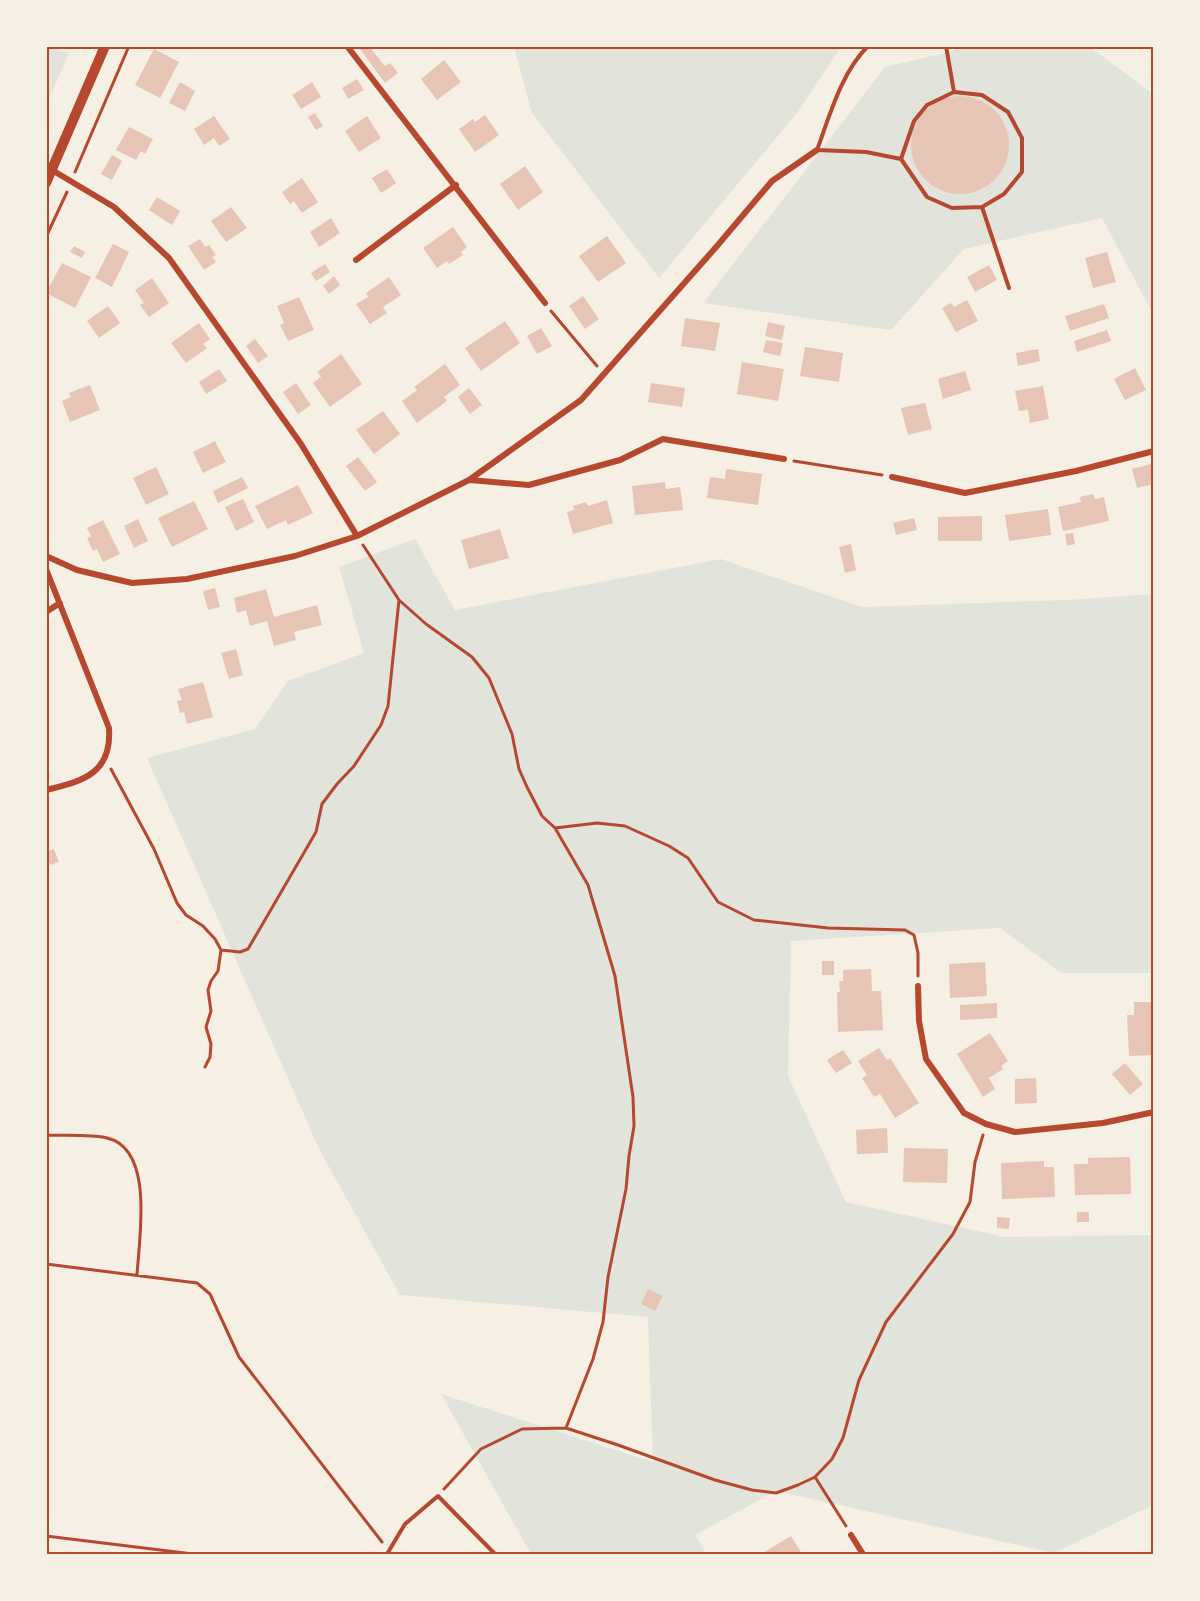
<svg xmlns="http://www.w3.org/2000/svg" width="1200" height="1601" viewBox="0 0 1200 1601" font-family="'DM Sans',sans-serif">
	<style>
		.green { fill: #e2e4dc }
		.building { fill: #e6c5b7 }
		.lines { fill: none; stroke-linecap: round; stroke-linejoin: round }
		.path { stroke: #b5482f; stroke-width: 3 }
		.service { stroke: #b5482f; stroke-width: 4 }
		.minor { stroke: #b5482f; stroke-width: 6 }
		.secondary { stroke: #b5482f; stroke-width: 10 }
		.neatline { fill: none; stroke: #b5482f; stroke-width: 2 }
	</style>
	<rect width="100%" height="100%" fill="#f6efe4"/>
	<path class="green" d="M47,46l6,1 16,6 -22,51z
		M514,47v-1l327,1 -43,65 -139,166 -127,-165z
		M970,47h120l63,47v220l-51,-96 -138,31 -73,81 -188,-27 182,-236z
		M415,539l40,71 266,-51 141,48 205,-7 86,-6v379h-92l-61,-45 -209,13 -3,135 58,126 159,35 148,-2v270l-99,48 -278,-62 -81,44 11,19h-175l-90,-160 212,68 -5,-145 -248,-22 -81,-146 -172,-391 108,-29 33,-48 76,-28 -25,-86z"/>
	<path class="building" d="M358,46h11l16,20 5,-3 8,10 -13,10z
		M154,49l25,13 -19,36 -25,-13z
		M444,60l17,22 -24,18 -16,-21z
		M357,79l7,11 -16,9 -6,-11z
		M180,82l15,9 -10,20 -16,-8z
		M312,82l9,15 -20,12 -9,-14z
		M911 145a49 49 0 1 1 98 0a49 49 0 1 1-98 0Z
		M315,113l8,13 -7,4 -8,-13z
		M485,115l14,20 -24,17 -16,-23 14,-10 2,3z
		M214,116l16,23 -11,7 -5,-8 -10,7 -10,-16z
		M367,116l14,22 -22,14 -14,-21z
		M129,127l24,12 -8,15 -4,-3 -5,9 -20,-10z
		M112,155l10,6 -10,19 -11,-6z
		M525,166l18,26 -25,18 -18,-26z
		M387,169l9,14 -15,10 -9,-15z
		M302,178l16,24 -16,11 -8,-12 -4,3 -8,-12z
		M157,197l23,14 -8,14 -23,-15z
		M231,207l16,21 -21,14 -15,-21z
		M331,218l9,15 -21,14 -9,-15z
		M453,227l14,20 -6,5 2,3 -14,9 -2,-3 -10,7 -14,-20z
		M607,236l19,27 -28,19 -19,-26z
		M200,239l5,8 4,-2 7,10 -4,2 4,5 -12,8 -16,-24z
		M113,244l16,8 -17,35 -17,-9z
		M74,246l11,6 -3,6 -12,-6z
		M1107,252l9,30 -23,6 -8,-30z
		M62,263l29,14 -16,31 -29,-15z
		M325,264l5,8 -14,9 -5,-8z
		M989,265l8,15 -22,12 -8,-15z
		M334,276l6,9 -11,9 -6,-8z
		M389,277l12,18 -18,12 4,6 -17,11 -14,-20 12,-7 -2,-4z
		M152,278l17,25 -20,14 -9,-12 4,-2 -9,-13z
		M583,296l16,23 -14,10 -16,-23z
		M299,297l15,33 -26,11 -8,-16 4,-2 -7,-17z
		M967,300l11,21 -22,11 -14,-24 9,-5 3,4z
		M1104,304l5,14 -39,13 -5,-15z
		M108,306l12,17 -21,15 -12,-17z
		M685,318l35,5 -5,28 -34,-5z
		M505,321l15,22 -39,28 -16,-23z
		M768,322l17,4 -3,14 -17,-4z
		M199,323l11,16 -7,5 4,4 -21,15 -15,-20z
		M541,328l11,18 -15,8 -10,-18z
		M1107,330l4,11 -34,11 -3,-11z
		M255,339l13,17 -10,7 -12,-17z
		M766,340l17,3 -3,13 -17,-4z
		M805,347l38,6 -4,29 -39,-6z
		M1038,349l2,12 -22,5 -2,-13z
		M341,354l21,30 -32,23 -17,-24 8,-6 -4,-5z
		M742,362l42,7 -6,32 -41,-7z
		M445,364l15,21 -16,12 3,4 -30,22 -15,-22 15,-11 -3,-3z
		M1135,368l11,22 -21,10 -11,-21z
		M219,369l8,12 -21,13 -7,-12z
		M965,371l6,19 -28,9 -5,-20z
		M296,383l15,22 -13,9 -15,-22z
		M651,383l34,5 -3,19 -34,-5z
		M90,385l10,25 -30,12 -8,-21 9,-4 -2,-4z
		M1043,386l6,33 -19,4 -2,-13 -9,1 -4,-20z
		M469,388l13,17 -12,9 -12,-17z
		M925,403l7,26 -24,6 -7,-27z
		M383,411l17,23 -26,20 -18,-24z
		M215,441l11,21 -23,11 -10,-21z
		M358,457l19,25 -12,9 -19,-25z
		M1151,464l3,3v17l-17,4 -5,-19z
		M156,467l13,27 -23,11 -13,-27z
		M726,469l36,5 -4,31 -51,-7 3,-21 15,2z
		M242,477l6,11 -30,15 -5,-12z
		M665,482l1,7 14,-2 3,23 -48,5 -3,-29z
		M298,485l15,28 -25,12 -2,-5 -19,9 -12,-23z
		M1093,494l2,5 9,-2 5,24 -46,10 -5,-24 23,-5 -1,-5z
		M243,499l11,23 -18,9 -11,-24z
		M607,500l6,23 -40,11 -6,-22 7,-2 -1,-4 13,-4 2,4z
		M194,501l14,28 -36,18 -14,-29z
		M1048,509l3,26 -42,6 -4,-26z
		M982,516v25h-44v-24z
		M914,518l3,12 -21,5 -3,-12z
		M138,519l10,22 -14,7 -10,-22z
		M103,520l17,34 -17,8 -6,-13 -4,2 -6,-13 4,-2 -4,-8z
		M500,529l9,29 -40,11 -8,-29z
		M1073,533l2,11 -8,2 -2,-12z
		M851,544l5,26 -11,3 -6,-26z
		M215,588l5,19 -12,3 -5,-19z
		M266,589l8,28 43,-12 5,20 -28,7 2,8 -22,6 -7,-25 -17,5 -4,-16 -9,3 -3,-15z
		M236,649l7,26 -14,4 -8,-26z
		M203,682l10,35 -26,7 -3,-12 -4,1 -3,-12 5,-1 -4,-11z
		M54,849l5,13 -9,3 -4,-13z
		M822,961h12v14h-12z
		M985,962l2,34 -37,2 -1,-34z
		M871,969l1,22h9l2,39 -45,2 -1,-40h3l-1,-11h4v-11z
		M1134,1002h20v53l-25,1 -2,-41h7z
		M997,1003v15l-37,2v-15z
		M990,1033l18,28 -7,5 2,3 -14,9 6,11 -12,8 -26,-43z
		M879,1048l8,12 3,-2 29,45 -24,15 -15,-24 -6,3 -12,-19 5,-3 -9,-14z
		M843,1050l9,13 -16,10 -9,-13z
		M1125,1063l18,21 -13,11 -18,-21z
		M1036,1078l1,25 -22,1v-25z
		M887,1128l1,25 -31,1 -1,-24z
		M904,1148l44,1 -1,34 -44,-1z
		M1130,1157l1,37 -56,1 -1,-31h14v-6z
		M1044,1161v6h10l1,30 -53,2 -1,-36z
		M1077,1212h12v10h-12z
		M997,1217l13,1 -1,11 -12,-1z
		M648,1289l15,7 -8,15 -14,-7z
		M791,1536l11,18h-41z"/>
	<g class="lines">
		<path class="path" d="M75,172l54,-126
			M46,237l21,-45
			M551,311l46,55
			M794,461l88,14
			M363,545l36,55 27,24 46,33 17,21 23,56 7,35 8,18 15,29 13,12 33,57 27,91 18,121 1,29 -5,30 -3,33 -18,88 -5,45 -10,37 -27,69
			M111,769l43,80 23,54 9,12 17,11 12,13 6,11 -3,21 -7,10 -3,9 3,21 -5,16 5,17 -1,13 -5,10
			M555,828l42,-5 28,3 44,20 19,12 30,44 36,18 74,8 77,2 9,5 4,18v23
			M221,950l19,2 8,-3 68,-117 6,-28 15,-20 17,-18 27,-41 7,-19 11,-106
			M46,1135c18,1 45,-1 61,3 48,11 32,101 30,137
			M46,1264l151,19 13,11 29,63 143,185
			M815,1477l31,49
			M444,1489l37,-40 41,-20 44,-1 52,17 97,35 37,10 24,3 22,-8 17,-8 17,-18 11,-21 16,-58 27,-58 67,-88 17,-32 5,-40 8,-27
			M46,1536l147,18"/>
		<path class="service" d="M868,46c-27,27 -38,69 -51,104l49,2 35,7 26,38 25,11 30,-1 22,-13 18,-22v-34l-14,-26 -26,-17 -28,-3 -27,13 -13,16 -13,38
			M946,46l8,46
			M982,207l27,81
			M387,1554l18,-30 33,-28 57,58"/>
		<path class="minor" d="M347,46l198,257
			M52,170l62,37 55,51 132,186 56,92
			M356,260l100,-75
			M892,477l73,16 111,-22 78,-20
			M470,480l59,5 91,-25 43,-21 121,20
			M46,556l31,14 55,13 55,-4 108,-23 62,-20 112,-56 112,-80 136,-154 55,-65 45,-31
			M46,569l63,159c3,45 -25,53 -63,62
			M46,612l14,-9
			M918,986l1,35 7,38 38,54 22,11 29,8 88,-9 51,-11
			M851,1535l12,19"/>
		<path class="secondary" d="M46,183l59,-137"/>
	</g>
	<rect width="1200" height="1601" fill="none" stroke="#f6efe4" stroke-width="96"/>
	<rect x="48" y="48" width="1104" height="1505" class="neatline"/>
</svg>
